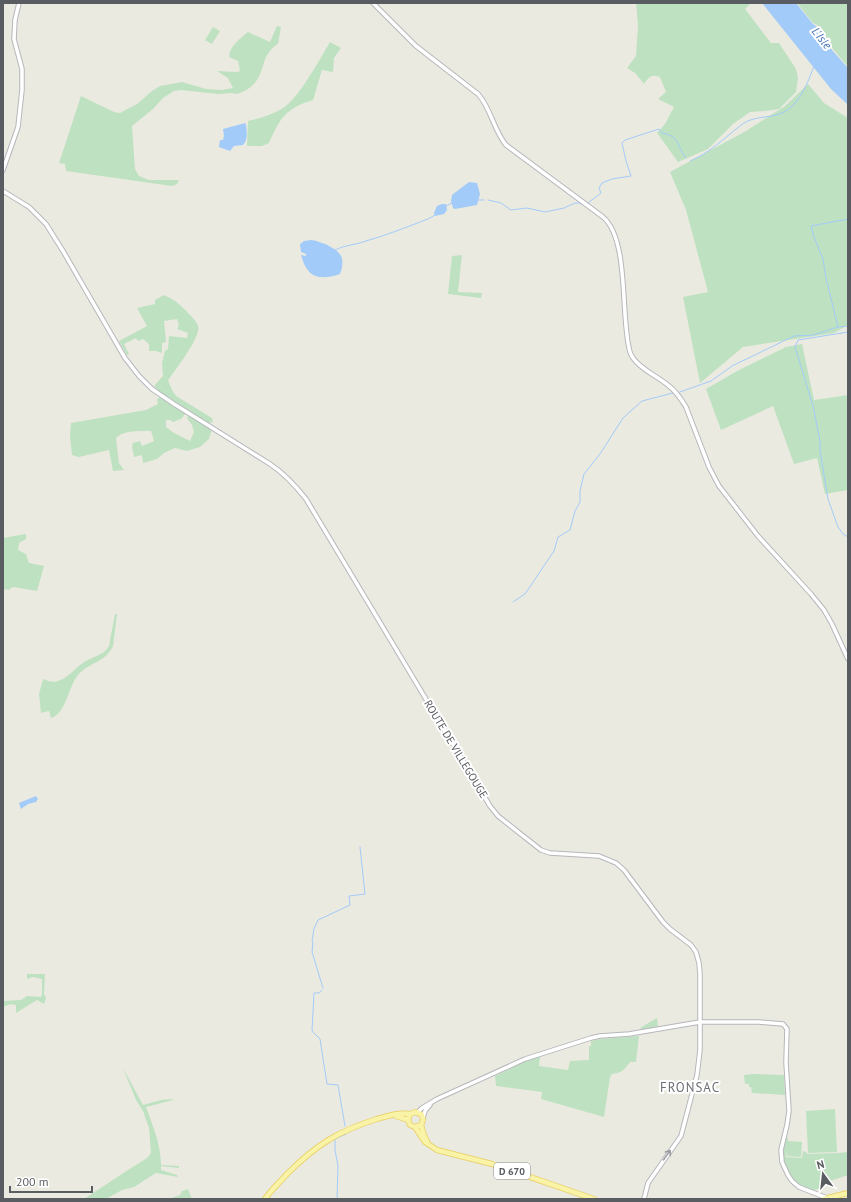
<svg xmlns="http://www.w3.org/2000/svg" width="851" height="1202" viewBox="0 0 851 1202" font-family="'PT Sans',sans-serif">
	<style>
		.green { fill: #bee2c1 }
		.water { fill: #a2cbf9 }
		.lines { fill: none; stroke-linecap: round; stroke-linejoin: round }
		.stream { stroke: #a2cbf9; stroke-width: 1 }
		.tertiary-casing { stroke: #b6b7bc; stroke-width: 5.5 }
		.primary-casing { stroke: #e7cd5d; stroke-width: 6 }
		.tertiary { stroke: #fff; stroke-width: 3.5 }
		.primary { stroke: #f9f3a7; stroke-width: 4.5 }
		.oneway { stroke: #9b9da0 }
		.labels { text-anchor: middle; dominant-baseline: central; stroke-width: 4; stroke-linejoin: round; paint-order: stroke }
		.shield { fill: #fff; stroke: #8b8d90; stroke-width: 1 }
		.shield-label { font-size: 10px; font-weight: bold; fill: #595c60 }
		.street-label { font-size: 11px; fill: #595c60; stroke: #fff }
		.water-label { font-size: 12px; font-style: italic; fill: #4775ba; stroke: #fff }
		.quarter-label { font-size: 13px; letter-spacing: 1px; fill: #6a6d72; stroke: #fff }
	</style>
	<rect width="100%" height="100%" fill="#ebeae0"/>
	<path class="green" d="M636,3h115l-6,6 26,34h8l17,26 2,9 -2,14 -17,17 -14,2 -15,1 -17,12 -25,25 -30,13 -21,-29 8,-9 9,-17 -16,-8 8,-7 -6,-15c-9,-3 -11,0 -16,7l-9,-11 -8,-5 9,-12 2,-31z
		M797,3h51v64l-15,-18 -16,-24 -4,-2z
		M277,26l4,1 -3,17c-18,11 -12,27 -24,40 -5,5 -11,8 -17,10l-6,-1 -13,1 -37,-4 -7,1 -11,7 -10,11 -21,17 3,43 4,7 10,4h30l-2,4 -5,2 -106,-15 -1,-7 -6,-1 22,-67 33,16 6,1 17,-9 15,-13 8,-5 22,-4 24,7 16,1 11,-2 -5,-10 -11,-7 20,1 3,-1 -2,-10 -9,-4c1,-12 11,-18 19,-25l22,10z
		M213,27l7,4 -8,13 -7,-4z
		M330,42l11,6 -7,10 -1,14 -11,-2 -9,30c-28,9 -32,17 -44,43l-7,3h-15l1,-25c12,-3 24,-6 35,-13 15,-9 37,-49 47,-66z
		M808,84l16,19 24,15v207l-14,8 -91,14 -43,36 -17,-86 25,-5 -22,-82 -16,-38 76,-41 39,-25z
		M462,255l-4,37 24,1 -1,5 -33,-4 4,-38z
		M164,295c10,4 18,11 25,19 3,3 8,8 9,12 4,9 -24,46 -30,54l4,10 4,6 36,22 1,4 -4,1 -48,-30 -7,-7 9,-10 -1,-13 3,-12 3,-2 1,-13 18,2 1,-5 -11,-4 2,-4 -2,-6 -13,2 2,21 -4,1v10l-6,-2h-7v-7l-6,-5 -5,2 -2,-3 -12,6 5,10 -2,1 -8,-14 28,-15 -10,-18 18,-4v-4z
		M802,344l12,56 34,-5v95l-23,4 -8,-36 -23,6 -21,-58 -52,24 -15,-41 31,-18 49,-24z
		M161,397l5,4 20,12 -5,6 -8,3 -3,-2h-4v7l8,6 16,8 4,-9 -2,-7 -5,-7 2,-3 23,14 -3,10 -9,8 -13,4 -12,-3 -11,5 -7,6 -14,4 -1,-8 -8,2 -2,-10 1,-4 7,-2 2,5 12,-5 -3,-10c-10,0 -28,-1 -35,7l3,25 5,7 -11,1 -4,-21 -30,7 -7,-2 -2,-18 1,-14 75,-13 12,-6 -1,-5z
		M26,534v5l-7,4 -1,7 8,4 3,9 15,3 -7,25 -24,-4 -4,3 -6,-1v-51z
		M115,614h2l-4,32c-8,17 -24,16 -35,29 -9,10 -12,39 -27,43l-2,-7 -8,2 -2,-19 4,-15c5,2 10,4 15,2 11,-3 18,-15 28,-20 8,-5 18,-6 23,-15z
		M27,974h18l-1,20 2,4 -2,6 -7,-4 -21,13v-8l-5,-1 -8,3v-6l18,-1 6,-4 14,1 1,-2v-16l-9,-2 -6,2z
		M657,1018l1,9 -14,3 -4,-2z
		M639,1036l-3,26h-6c-6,8 -8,11 -18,12l-2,3 -6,40 -63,-18 1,-7 -46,-6 -1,-10 33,-16 12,-4 -1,10 29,4 2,-9 19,-1v-14h2v-5l9,-2z
		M123,1068l20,37 18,-5 12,-1v1l-27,7c7,19 15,38 15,58l18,1v2l-18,-2v4l16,5 1,2 -22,-4 -22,14 -12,3 -16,9h-22l44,-29 19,-12 4,-5 -2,-25 -6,-17 -7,-11z
		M753,1074l31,1 1,20 -33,-2 -1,-6h-2v-3h-4l-1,-9z
		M835,1109l2,43 -29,1 -2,-42z
		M785,1138h3v3l14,1 -1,15 -14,-1v-6l-1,7 16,1 1,-7 3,1 1,2 32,-1 9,-1v23c-6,2 -12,4 -18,6 -5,3 -10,9 -16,9 -4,1 -8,-2 -12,-4 -19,-10 -21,-29 -17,-48z
		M188,1189l4,10h-23l11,-4 2,-4z"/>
	<path class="water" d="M762,3h34l17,21 3,2 16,24 16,18v37l-17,-16z
		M245,123l1,2c1,7 2,15 -3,20l-9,1 -4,5 -11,-4 1,-7h3l1,-4 -1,-7z
		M469,182l8,1 3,11 -3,11 -22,4 -2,-1 -2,-7 1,-6z
		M442,204h4l1,6 -3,4 -9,2 -1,-3 3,-7z
		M311,240c9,1 30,9 31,19 1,5 0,10 -2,15 -21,7 -33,4 -39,-19l5,1v-2l-5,-2 -1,-8 4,-3z
		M36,796l2,3 -2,3 -8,2 -7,5 -2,-6z"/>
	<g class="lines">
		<path class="stream" d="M690,161c20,-8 33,-22 50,-35 9,-8 20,-8 31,-10 26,-3 35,-29 43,-50
			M478,200h6
			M488,200l13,3 10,7 16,-2 18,4 19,-4 11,-5h5l3,2
			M588,203l13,-10 -2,-5 3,-5 10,-4 19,-3 -5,-15 -4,-18 3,-3 34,-11 3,4c18,3 14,12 24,25
			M446,206l6,-3
			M335,250c10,-5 20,-5 31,-9 21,-6 41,-14 62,-22l7,-4
			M838,327l10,-1
			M848,332l-50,8 -3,7 18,59 7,35v10l8,48 10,28 5,7 5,3
			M680,392l31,-11 21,-15 62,-30 19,-1 25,-8 -12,-49 -3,-19 -9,-22 -3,-11 37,-7
			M513,602l12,-8 29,-43 4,-14 12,-7 5,-19 5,-9v-11l4,-17 16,-20 23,-36 19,-17 31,-8
			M323,988l-11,-36 1,-10 -1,-1 2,-12 4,-9 32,-15 -1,-9 16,-2 -5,-47
			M322,990l-3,3h-5l-2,38 8,8 7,45 11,1 7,41
			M337,1199l1,-33 -3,-16v-11l11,-5"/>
		<defs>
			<path id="tertiary" d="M373,3l43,43 62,48c13,14 15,35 28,51l97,72c27,23 17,101 27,135 4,14 29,25 39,34 8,6 12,13 17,21l23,60 10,19 39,50 53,58 13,16 8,14 16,35
				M3,170l15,-43 4,-37v-21l-8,-30 1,-19 4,-17
				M3,191l26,16 17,17 17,27 62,107 14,18 13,13 22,15 96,60c15,10 25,21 36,35l184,307 8,10 43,34 9,3 49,3 17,7 8,7 39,52 7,7 21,16 5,7 3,11 1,11v76l-3,25 -16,61 -33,47 -4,16
				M418,1112l4,-4 15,-9 88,-40 66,-21 9,-2 29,-2 71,-12h59l24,2 4,5 -1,33 3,49 -2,14 -6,25 1,12 6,13 4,6 7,6 28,11
				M423,1118l2,-7 5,-6"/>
			<path id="primary" d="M396,1116l12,4 2,5 5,2 6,-2 2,-5 -1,-5 -6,-3 -6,2 -2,6
				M421,1125l3,10 3,6
				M415,1127l10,15 12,8 55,14 102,35
				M265,1199c6,-9 15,-17 22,-25 29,-29 51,-43 90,-55 11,-3 22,-7 33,-5
				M824,1199l24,-6"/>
		</defs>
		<use href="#tertiary" class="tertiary-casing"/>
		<use href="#primary" class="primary-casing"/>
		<use href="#tertiary" class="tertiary"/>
		<use href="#primary" class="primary"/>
	</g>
	<defs><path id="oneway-shaft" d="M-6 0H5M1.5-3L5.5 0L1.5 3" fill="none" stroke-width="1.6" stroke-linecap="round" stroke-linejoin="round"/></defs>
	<use class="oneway" href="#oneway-shaft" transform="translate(667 1155) rotate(-55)"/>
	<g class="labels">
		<rect class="shield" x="494" y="1163" width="36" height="16" rx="3"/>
		<g class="shield-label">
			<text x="512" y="1171">D 670</text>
		</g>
		<g class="street-label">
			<text transform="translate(456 749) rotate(59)">ROUTE DE VILLEGOUGE</text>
		</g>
		<g class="water-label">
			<text transform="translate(822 38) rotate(51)">L'Isle</text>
		</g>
		<g class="quarter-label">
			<text x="690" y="1087">FRONSAC</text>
		</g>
	</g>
	<rect width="851" height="1202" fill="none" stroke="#595c60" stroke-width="8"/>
	<g transform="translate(823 1174) rotate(345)" stroke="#ffffff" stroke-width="3" paint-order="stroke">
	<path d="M0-3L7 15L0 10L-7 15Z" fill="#595c60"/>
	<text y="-6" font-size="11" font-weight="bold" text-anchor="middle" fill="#595c60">N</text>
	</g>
	<path d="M10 1186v6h82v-6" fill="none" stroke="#595c60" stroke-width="2"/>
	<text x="16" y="1186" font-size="12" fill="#595c60" stroke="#ffffff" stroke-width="3" paint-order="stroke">200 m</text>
</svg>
